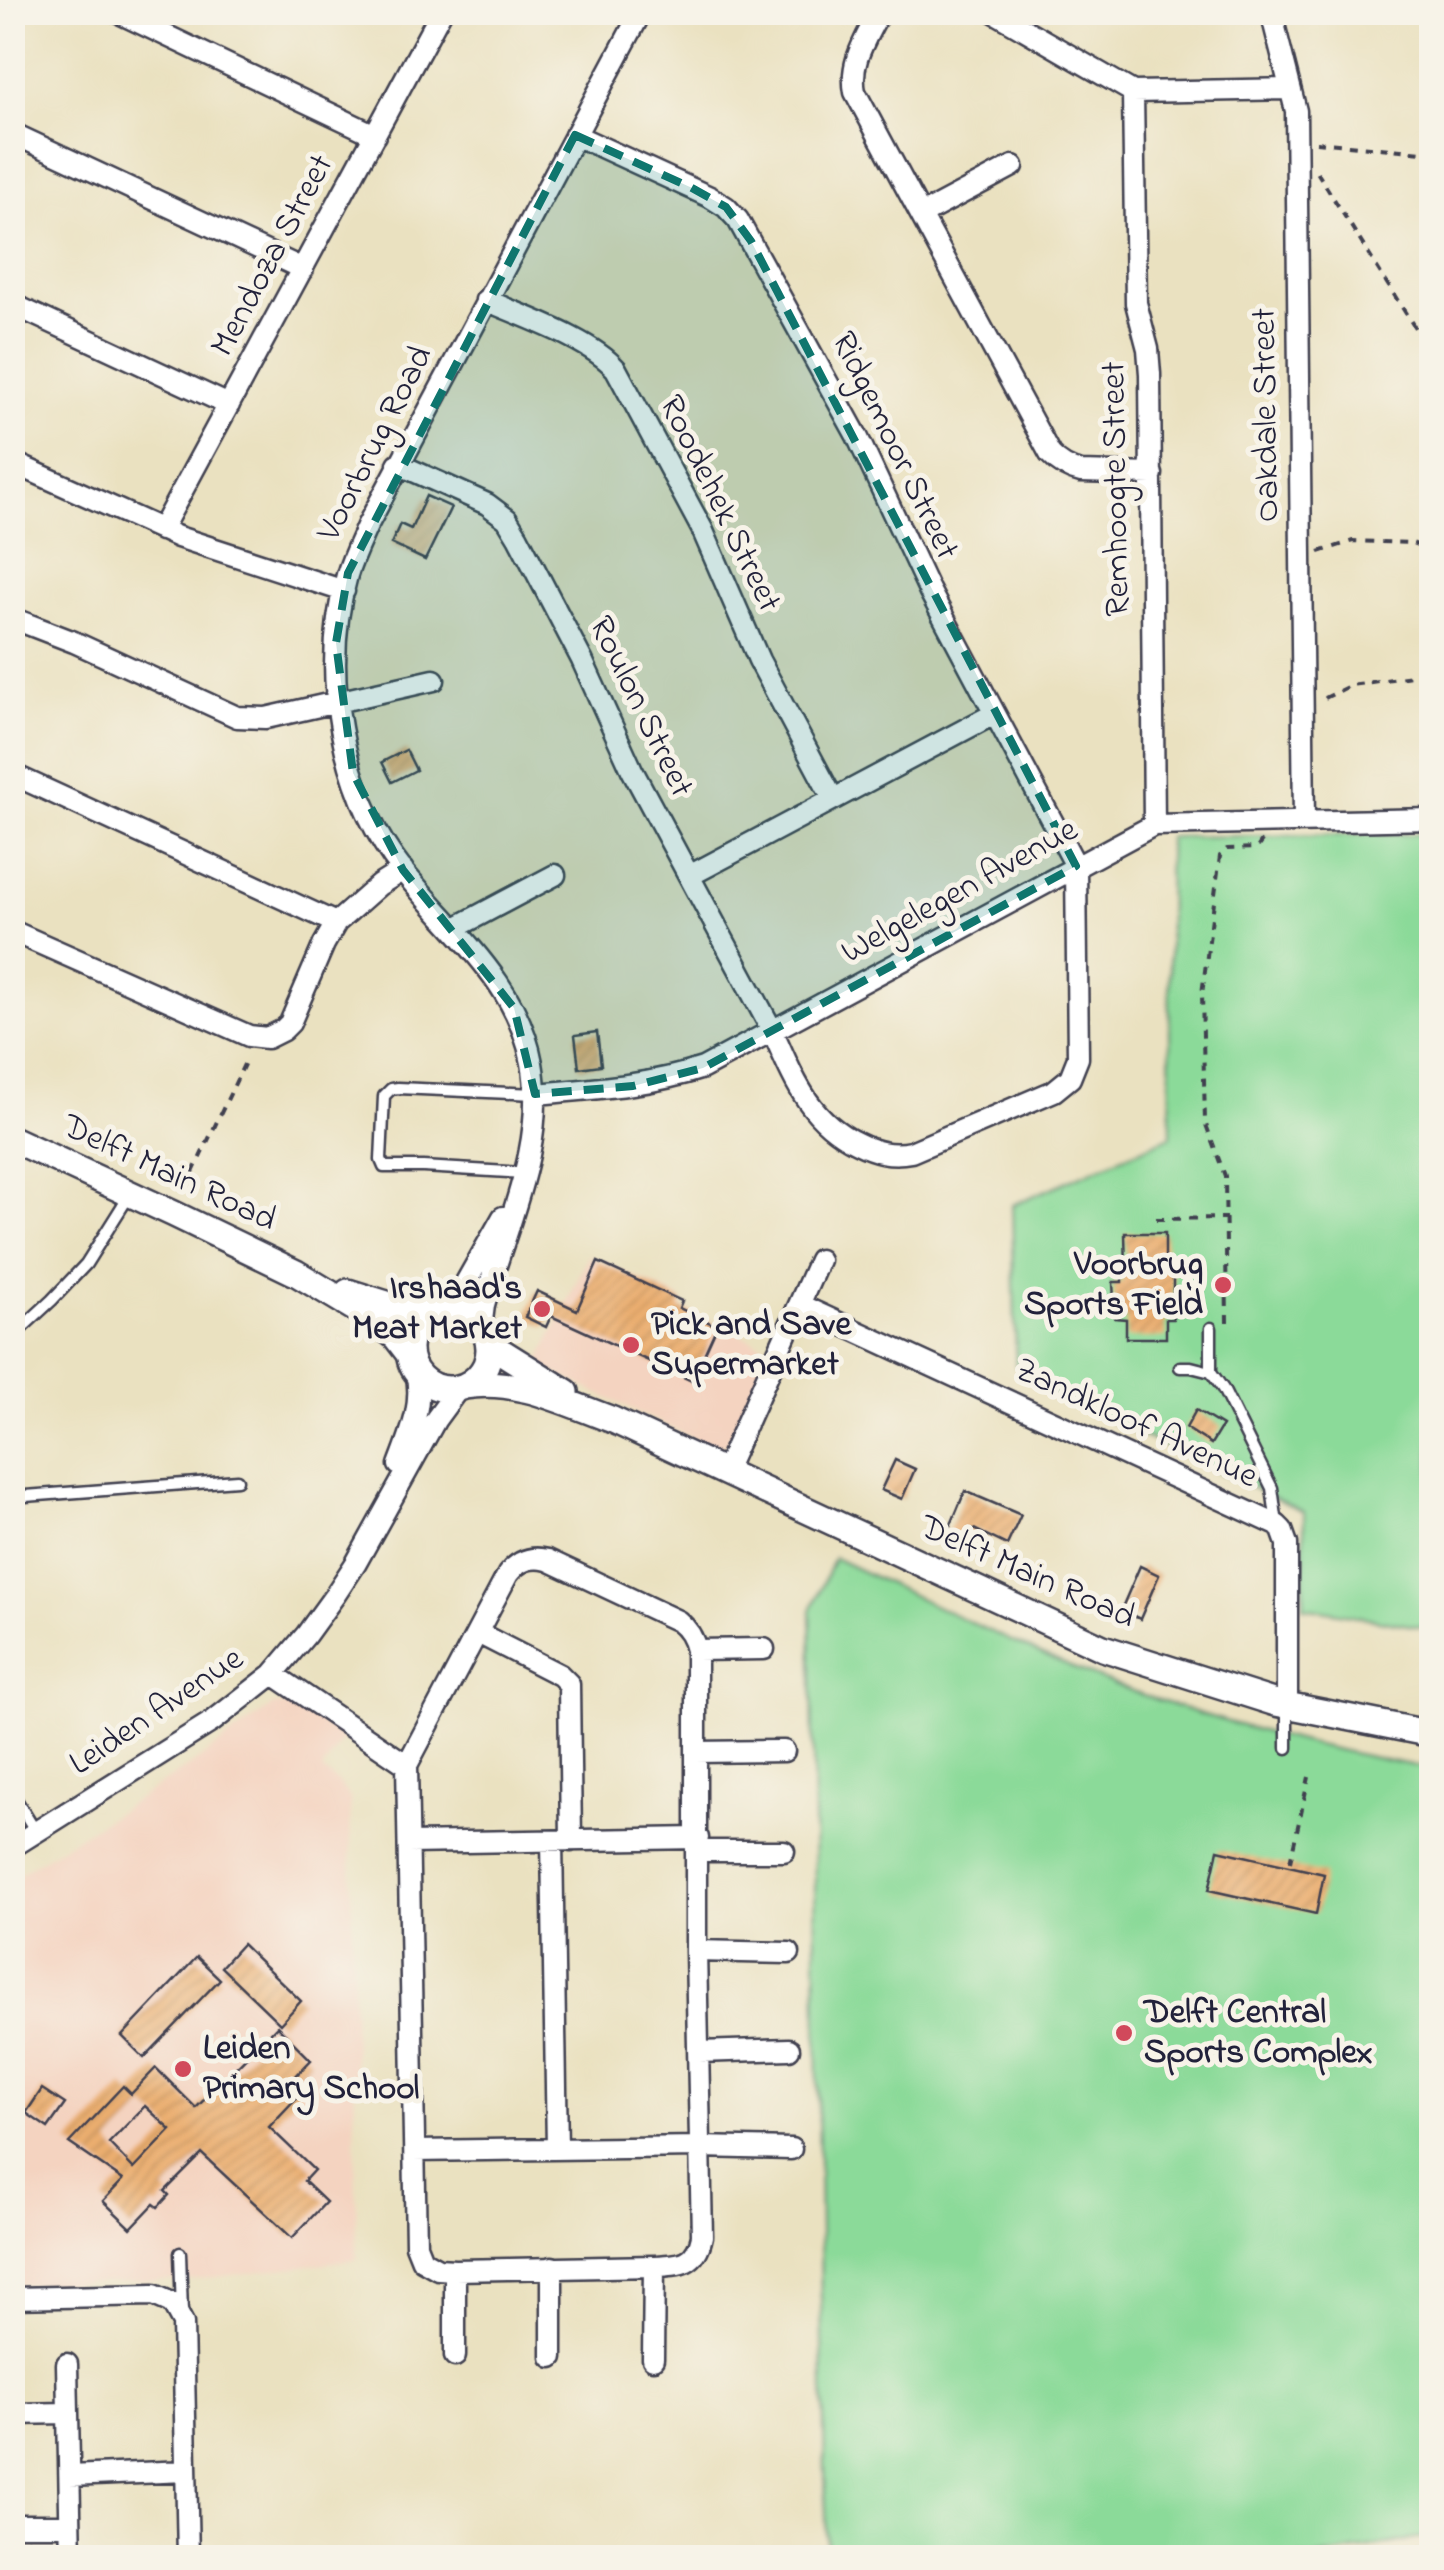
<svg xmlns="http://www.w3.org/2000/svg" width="1444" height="2570" viewBox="0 0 1444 2570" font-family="'Indie Flower',sans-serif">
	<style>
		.built { fill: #f4d3c0 }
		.pitch { fill: #8bda99; stroke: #567e6a; stroke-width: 2.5 }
		.building { fill: url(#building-hatch); fill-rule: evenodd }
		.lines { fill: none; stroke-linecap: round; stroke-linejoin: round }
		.service-casing { stroke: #403f4f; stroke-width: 15 }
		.minor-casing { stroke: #403f4f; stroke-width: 25 }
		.tertiary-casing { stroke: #403f4f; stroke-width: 30 }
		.path { stroke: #403f4f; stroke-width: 4; stroke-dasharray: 8 8; stroke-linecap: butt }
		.service { stroke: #fff; stroke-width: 10 }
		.minor { stroke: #fff; stroke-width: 20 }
		.tertiary { stroke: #fff; stroke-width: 25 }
		.marked { fill: #0f766e; fill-opacity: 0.2; stroke: #0f766e; stroke-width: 8; stroke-dasharray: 20 12; stroke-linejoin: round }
		.poi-dot { fill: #d1495b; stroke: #f7f3e8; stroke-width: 4 }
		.labels { text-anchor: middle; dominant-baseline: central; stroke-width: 10; stroke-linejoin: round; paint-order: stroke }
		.street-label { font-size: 35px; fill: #22223b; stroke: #f7f3e8 }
		.poi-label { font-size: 35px; font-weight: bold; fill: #22223b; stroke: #f7f3e8; text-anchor: start }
	</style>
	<defs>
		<pattern id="building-hatch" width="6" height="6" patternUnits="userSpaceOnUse" patternTransform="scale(2.5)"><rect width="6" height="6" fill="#ebae6f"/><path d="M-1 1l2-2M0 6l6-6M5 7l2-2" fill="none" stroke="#c99561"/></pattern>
	</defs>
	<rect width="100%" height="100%" fill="#f7f3e8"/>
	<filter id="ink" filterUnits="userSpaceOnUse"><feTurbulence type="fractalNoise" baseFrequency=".01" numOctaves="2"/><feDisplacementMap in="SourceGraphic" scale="20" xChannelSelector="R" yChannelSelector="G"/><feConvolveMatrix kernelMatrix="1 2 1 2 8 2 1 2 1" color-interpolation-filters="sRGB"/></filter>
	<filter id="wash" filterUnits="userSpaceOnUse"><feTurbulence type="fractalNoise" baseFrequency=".0048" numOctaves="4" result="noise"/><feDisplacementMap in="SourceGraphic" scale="40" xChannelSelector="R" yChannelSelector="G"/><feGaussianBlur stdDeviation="2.25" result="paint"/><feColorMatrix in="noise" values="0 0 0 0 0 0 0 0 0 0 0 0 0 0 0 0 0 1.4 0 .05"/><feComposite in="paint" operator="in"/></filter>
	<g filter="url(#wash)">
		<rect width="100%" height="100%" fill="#eae1c0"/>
		<path class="built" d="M589,1255l94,45 -2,8 93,42 -48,94 -15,3 -173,-82z
			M293,1704l50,34 -21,32 18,15 10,13 7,461 -164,21 -180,5v-407l180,-114 79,-58z"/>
		<path class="pitch" d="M1431,834v795l-127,-22v-95l-269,-127 -3,-11 -16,-8 -4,-161 159,-69 -3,-299z
			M834,1558c79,37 157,76 237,109 115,49 238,79 360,102v767l-117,22 -487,-1 -6,-259 -10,-688z"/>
		<g id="blocks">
			<path class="building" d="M426,496l25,11 -26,53 -34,-16 9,-20 11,5z
				M406,750l10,20 -24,12 -10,-20z
				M597,1032l4,33 -22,3 -4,-33z
				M1125,1233h40v36h8v50h-7v19h-40v-19l-11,-1 -2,-36h9v-13h4z
				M598,1262l84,39 -3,7 38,18 -25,55 -141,-65 -5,11 -21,-10 12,-26 40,19z
				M1196,1410l26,16 -11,18 -25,-16z
				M895,1460l20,9 -13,30 -21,-9z
				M965,1491l56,24 -14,30 -33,-16 -5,12 -21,-9z
				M1140,1566l19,9 -19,44 -19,-9z
				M1218,1850l106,24 -8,40 -107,-24z
				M242,1944l59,57 -21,23 -59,-57z
				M197,1957l23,22 -76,79 -22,-22z
				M277,2026l34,34 -21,22 11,11 -32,34 45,43 -10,11 22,21 -34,36 -90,-84 -37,37 4,4 -11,12 -4,-3 -23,24 -28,-27 20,-21 -54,-37 54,-57 8,8 25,-26 40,40zM145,2106l26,24 -37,39 -25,-26z
				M42,2089l23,15 -17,24 -22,-15z"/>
		</g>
	</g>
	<g filter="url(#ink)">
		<use href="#blocks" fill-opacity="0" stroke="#403f4f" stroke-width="2.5"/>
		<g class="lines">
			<defs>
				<path id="service" d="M524,1173l-101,-6h-39l-3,-7 3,-64 7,-7 7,-1 137,6
					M1211,1328v44
					M12,1337l40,-37 34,-36 44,-70
					M1180,1367h11l20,5 12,17 49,99 5,36
					M12,1497l225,-17
					M1287,1748v-39
					M12,1793l24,39
					M180,2253l2,59"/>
				<path id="minor" d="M117,12l258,123
					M879,12c-13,27 -30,50 -24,80l66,123
					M994,12l139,80 157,-3
					M1271,12l25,99 8,710
					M1133,92l3,211 12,46 2,25 4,451
					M12,133l291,136
					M1013,166l-92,49 129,239c9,10 18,15 31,18l71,2
					M486,300c38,17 104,39 130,69l86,160 57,131 74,139
					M12,304l217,101
					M12,462l166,75 166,54
					M398,464l89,40 20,15 11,18 64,123 50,110 141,262c21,47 35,87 84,111 18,9 34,13 54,9l143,-61 16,-13 8,-20 -2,-192 -147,-276 -72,-154 -119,-216 -12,-13 -16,-10 -135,-62
					M161,530l280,-518
					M12,618l62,24 163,75 29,1 168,-38
					M12,774l324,149
					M689,876l305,-162
					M455,928l100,-53
					M12,931l237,105 18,2 16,-8 7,-7 34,-79 12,-21 43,-38 24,-15
					M535,1094c58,-5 113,-8 168,-26l451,-243 278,-6
					M800,1305l477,220 5,5 5,14v162
					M442,1308l23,-24 38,-67
					M485,1331l-3,-10 2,-16c21,-78 63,-160 48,-242 -15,-82 -80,-131 -129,-192 -63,-80 -83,-199 -56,-296 5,-17 13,-33 20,-49l274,-514
					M399,1465c11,-30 25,-60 17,-93
					M724,1473l95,-213
					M478,1633l82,42 9,9 2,157
					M696,1650l68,-1
					M273,1674l134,91 9,480 6,15 16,9 17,1 199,-4c27,-1 42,-1 48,-30l-6,-285v-301c-3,-13 -8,-21 -18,-29l-130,-61c-17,-4 -29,0 -40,14l-101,191
					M696,1752l88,-1
					M552,1841l5,308
					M409,1843l289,-5
					M12,1847l201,-126 60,-47 33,-39 29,-40 21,-32 80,-144 22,-30
					M698,1851h86
					M696,1951l93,2
					M699,2052l90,-3
					M415,2151l285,-4 91,2
					M552,2267v90
					M455,2270v86
					M12,2298l142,-3 18,8 11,20 5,235
					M653,2359l1,-93
					M67,2364l4,194
					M12,2414l56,-1
					M70,2476l116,-5
					M12,2525h58"/>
				<path id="tertiary" d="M12,1139l162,75 122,59 80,48 20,16 13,17
					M348,1292l58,18 23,3
					M409 1349a40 40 0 1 1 80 0a40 40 0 1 1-80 0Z
					M489,1344l77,48
					M465,1386c51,-9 101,17 148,34l490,228 173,55 156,31"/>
			</defs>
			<use href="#service" class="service-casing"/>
			<use href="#minor" class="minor-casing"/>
			<use href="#tertiary" class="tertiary-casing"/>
			<path class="path" d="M1316,142l116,11
				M1317,172l115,183
				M1319,552l34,-11 59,2 20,8
				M1325,698l26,-13 81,-12
				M186,1187l61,-129
				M1156,1219l70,-1
				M1227,1322l-2,-146 -20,-54 -3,-128 18,-138 7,-7 30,-1 5,-7
				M1290,1862l19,-85"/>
			<use href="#service" class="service"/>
			<use href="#minor" class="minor"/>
			<use href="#tertiary" class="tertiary"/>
		</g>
	</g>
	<path class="marked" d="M575,135l115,52 36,20 25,34 325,625 -373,202 -70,18 -98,8 -21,-86 -111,-138 -50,-97 -17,-130 12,-70z"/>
	<g class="poi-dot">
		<circle cx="1223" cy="1285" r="10"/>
		<circle cx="542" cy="1309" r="10"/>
		<circle cx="631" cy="1345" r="10"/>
		<circle cx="1124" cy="2033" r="10"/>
		<circle cx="183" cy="2069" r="10"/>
	</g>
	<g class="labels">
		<g class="street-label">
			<text transform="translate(273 256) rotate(-62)">Mendoza Street</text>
			<text transform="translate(1267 415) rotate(-91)">Oakdale Street</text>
			<text transform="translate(376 444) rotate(-63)">Voorbrug Road</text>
			<text transform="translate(894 446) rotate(64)">Ridgemoor Street</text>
			<text transform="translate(1117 489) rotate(-91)">Remhoogte Street</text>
			<text transform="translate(719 504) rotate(64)">Roodehek Street</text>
			<text transform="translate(640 707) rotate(64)">Roulon Street</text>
			<text transform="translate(960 892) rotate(-29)">Welgelegen Avenue</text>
			<text transform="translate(169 1174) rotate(25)">Delft Main Road</text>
			<text transform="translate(1136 1424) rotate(25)">Zandkloof Avenue</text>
			<text transform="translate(1027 1573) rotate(24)">Delft Main Road</text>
			<text transform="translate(157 1712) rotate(-34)">Leiden Avenue</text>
		</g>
		<g class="poi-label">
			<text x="1203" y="1265" text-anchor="end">Voorbrug<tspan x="1203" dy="40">Sports Field</tspan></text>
			<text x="522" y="1289" text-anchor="end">Irshaad's<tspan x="522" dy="40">Meat Market</tspan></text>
			<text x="651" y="1325">Pick and Save<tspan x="651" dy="40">Supermarket</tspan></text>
			<text x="1144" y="2013">Delft Central<tspan x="1144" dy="40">Sports Complex</tspan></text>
			<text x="203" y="2049">Leiden<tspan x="203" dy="40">Primary School</tspan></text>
		</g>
	</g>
	<rect width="1444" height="2570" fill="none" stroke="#f7f3e8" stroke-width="50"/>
</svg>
